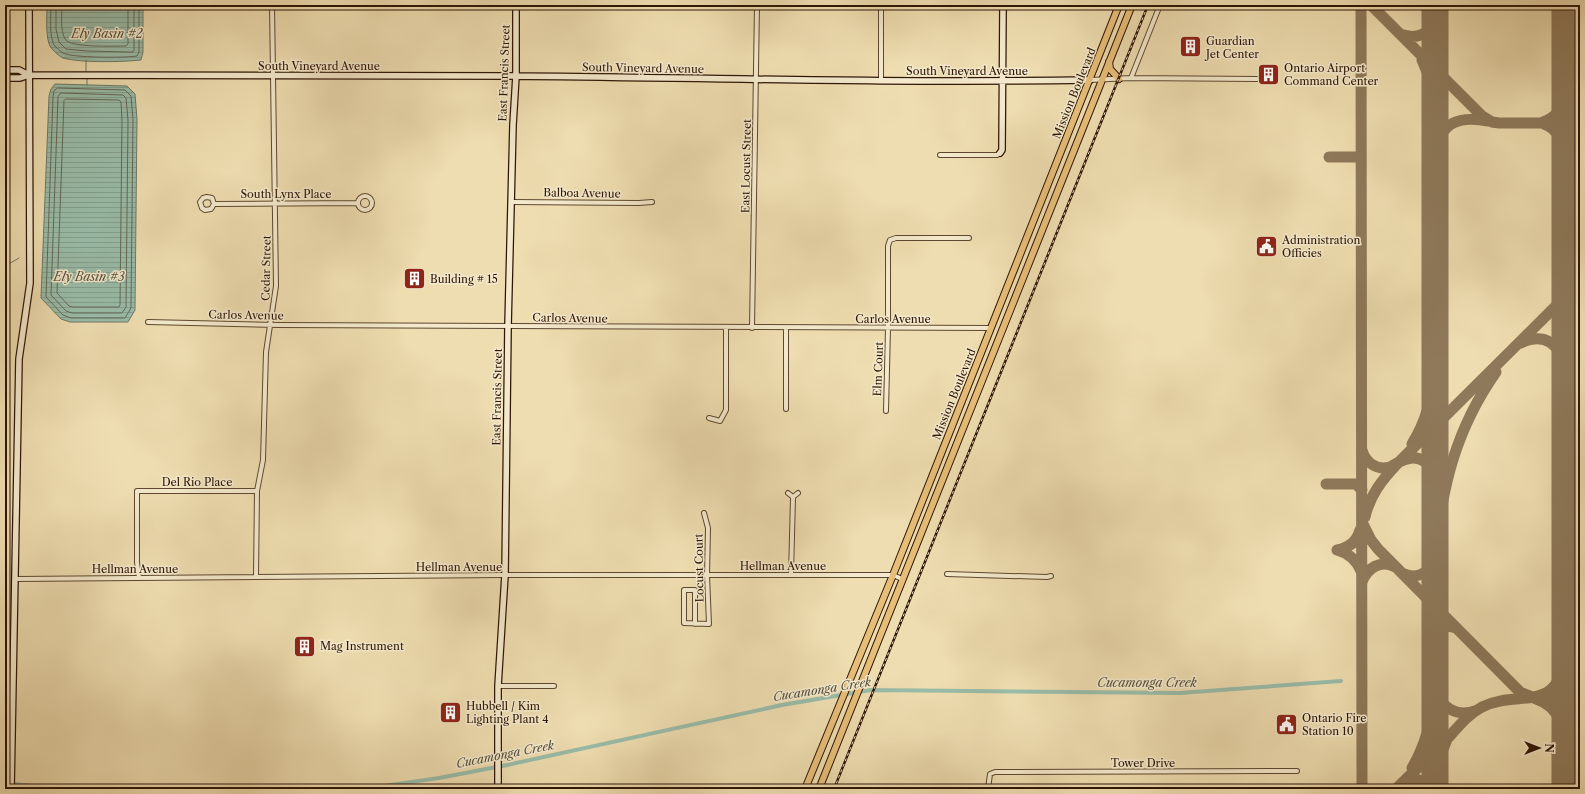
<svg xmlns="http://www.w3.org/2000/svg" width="1585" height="794" viewBox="0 0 1585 794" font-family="'Libre Caslon Text',serif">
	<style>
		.water { fill: url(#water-rules); stroke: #6e7967 }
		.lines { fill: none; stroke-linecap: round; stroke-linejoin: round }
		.shore { stroke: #646857; stroke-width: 1 }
		.stream { stroke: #6e7967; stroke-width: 1 }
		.canal { stroke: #99bca9; stroke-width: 4 }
		.taxiway { stroke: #8e795a; stroke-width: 11 }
		.runway { stroke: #8e795a; stroke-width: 27 }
		.street-casing { stroke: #5e4730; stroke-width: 6 }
		.secondary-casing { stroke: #2e1505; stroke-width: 8 }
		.primary-casing { stroke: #2e1505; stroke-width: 8 }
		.street { stroke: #f4e9cc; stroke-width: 4 }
		.secondary { stroke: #f4e9cc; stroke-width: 5.5 }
		.primary { stroke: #e7be78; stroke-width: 6 }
		.rail-casing { stroke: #2e1505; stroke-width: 2.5 }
		.rail { stroke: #f4e9cc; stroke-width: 1; stroke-dasharray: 3; stroke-linecap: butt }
		.labels { text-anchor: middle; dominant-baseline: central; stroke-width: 3; stroke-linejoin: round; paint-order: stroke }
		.poi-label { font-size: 11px; fill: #2e1505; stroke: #f4e9cc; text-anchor: start }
		.street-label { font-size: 11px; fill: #2e1505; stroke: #f4e9cc }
		.water-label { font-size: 12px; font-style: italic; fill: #534f3e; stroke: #f4e9cc }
	</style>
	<defs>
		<pattern id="water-rules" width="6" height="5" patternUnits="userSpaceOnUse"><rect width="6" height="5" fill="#99bca9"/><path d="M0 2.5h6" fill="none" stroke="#84a190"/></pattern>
	</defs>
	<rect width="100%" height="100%" fill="#eeddb0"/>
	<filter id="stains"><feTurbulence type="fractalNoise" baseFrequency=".005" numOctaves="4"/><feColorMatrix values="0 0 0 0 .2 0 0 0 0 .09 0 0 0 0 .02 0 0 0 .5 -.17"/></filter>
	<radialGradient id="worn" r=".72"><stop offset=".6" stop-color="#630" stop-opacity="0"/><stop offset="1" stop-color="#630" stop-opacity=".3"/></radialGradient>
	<path class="water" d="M47,5h96v47l-2,8c-19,2 -60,3 -78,-2 -3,-1 -9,-7 -12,-10 -6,-9 -4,-32 -4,-43z
		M55,84l72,2 8,8 2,25 -2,191 -7,12h-58l-9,-3 -20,-21 8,-202 2,-7z"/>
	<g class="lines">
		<path class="shore" d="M51,5c0,11 -2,30 3,40 2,2 7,7 9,8 9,5 63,5 74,3l2,-4v-47
			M56,5v24l3,13 7,7 21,2 41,1h5l1,-2v-45
			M62,5c0,10 -2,25 3,34 4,9 51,7 61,7l2,-2v-39
			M58,88l67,2 6,6 2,24 -2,188 -6,10h-54l-8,-3 -17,-18 7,-200 1,-6z
			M61,93l62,2 3,3 2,22 -2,187 -4,6h-50l-6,-2 -15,-16 7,-198z
			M66,99l53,1 2,2 1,18 -2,185 -1,2h-46l-4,-1 -12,-13 7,-192z"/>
		<path class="stream" d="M86,60v14
			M87,77v8
			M5,266l14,-8
			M5,346l2,-9"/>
		<path class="canal" d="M5,783l56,6
			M363,789l76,-11 68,-13 275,-60 89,-15 309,3 161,-12"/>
		<path class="taxiway" d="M1361,5l1,784
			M1371,5l111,111 10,6 7,1h81
			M1400,34c16,6 30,1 35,-16
			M1422,60l10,24 3,19
			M1565,95l5,15 10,10
			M1543,122c14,-5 19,-14 22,-27
			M1544,124c14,5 17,16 21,29
			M1435,151c7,-30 25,-35 53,-30
			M1565,152c2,-11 5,-19 15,-26
			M1329,157h32
			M1558,301l4,-9 3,-15
			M1521,343c24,-11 39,1 44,25
			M1565,348l6,-41 9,-21
			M1412,444c15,-24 21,-49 23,-76
			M1362,450c3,12 15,21 28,17 5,-2 9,-6 14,-7 17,-7 28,5 31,20
			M1326,484h29l3,2 4,4
			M1365,517c5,-22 17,-37 32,-53l183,-182
			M1565,521l4,16 11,12
			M1363,524l8,16 7,9 142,143 15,6h45
			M1360,530c-3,11 -11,18 -23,20 11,3 19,9 24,21
			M1435,552c8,-68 21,-123 61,-180
			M1404,574c16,6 27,-3 31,-19
			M1362,582c5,-14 19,-23 33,-15
			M1565,590l5,-19 10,-10
			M1428,602l5,12 2,15
			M1435,646l4,-16 9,-4 8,2
			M1565,665c2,12 5,19 15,27
			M1436,690c5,18 21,27 39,21
			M1536,699c25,8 28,30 30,53 1,12 2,25 3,37
			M1565,731c3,-12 5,-20 15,-28
			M1412,768c14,-24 20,-48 23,-75
			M1435,779l4,-20 7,-17
			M1403,783c10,-6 22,-4 29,6
			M1396,789c17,-17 36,-34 52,-51 11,-12 19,-23 34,-31 36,-18 71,7 83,-45"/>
		<path class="runway" d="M1435,5v784
			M1565,5v784"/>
		<defs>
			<path id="street" d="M881,5v76
				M1131,78l29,-73
				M1090,80l41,-2 126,1
				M940,155h57l3,-2
				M358 203a7 7 0 1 1 14 0a7 7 0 1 1-14 0Z
				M511,202l128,1 13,-1
				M214,204l-3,5 -6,1 -3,-2 -2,-6 3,-4 4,-1 5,1 2,6 144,-1
				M148,322l131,3 712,3
				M752,328l5,-323
				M786,409v-81
				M886,411l2,-83v-82l2,-6 6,-2h73
				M709,418l11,3 6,-11v-82
				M788,493l5,4 5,-4
				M947,574l100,3 4,-1
				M791,575l2,-78
				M256,577l1,-86 6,-31 3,-108 10,-66 -4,-281
				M139,578l-2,-16v-71h120
				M15,579l490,-4h388l9,4
				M695,624v-34h-11v33l25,1 -2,-49 1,-47 -4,-15
				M498,686h56
				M988,789l2,-15 5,-2 302,-1"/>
			<path id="secondary" d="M5,70h14l10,5
				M5,78h15l9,-3c162,1 323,0 485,1 192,2 384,7 576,4
				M1000,153l2,-3 1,-145
				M11,789l8,-430 11,-76 -1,-278
				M498,789v-103l7,-111 3,-249 5,-201 3,-49v-71"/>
			<path id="primary" d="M1109,62l1,7 9,10
				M805,789l88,-214 226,-570
				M819,789l313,-784"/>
		</defs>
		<use href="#street" class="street-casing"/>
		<use href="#secondary" class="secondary-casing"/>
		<use href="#primary" class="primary-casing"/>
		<use href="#street" class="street"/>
		<use href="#secondary" class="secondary"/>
		<use href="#primary" class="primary"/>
		<defs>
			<path id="rail" d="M834,789l314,-784"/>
		</defs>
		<use href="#rail" class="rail-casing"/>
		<use href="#rail" class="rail"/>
	</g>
	<defs>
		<symbol id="building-square" viewBox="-11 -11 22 22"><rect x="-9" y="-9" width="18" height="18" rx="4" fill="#8f2418" stroke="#f4e9cc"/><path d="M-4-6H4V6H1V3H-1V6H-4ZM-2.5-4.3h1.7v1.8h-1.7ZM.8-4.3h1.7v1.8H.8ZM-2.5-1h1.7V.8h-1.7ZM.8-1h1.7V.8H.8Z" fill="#fff"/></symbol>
		<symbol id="civic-square" viewBox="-11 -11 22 22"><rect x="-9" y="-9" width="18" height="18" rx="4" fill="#8f2418" stroke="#f4e9cc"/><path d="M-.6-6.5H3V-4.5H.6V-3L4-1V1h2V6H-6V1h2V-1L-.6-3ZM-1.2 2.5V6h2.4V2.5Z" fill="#fff"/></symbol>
	</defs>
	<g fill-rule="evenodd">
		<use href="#building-square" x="1178" y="34" width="25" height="25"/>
		<use href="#building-square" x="1256" y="62" width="25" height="25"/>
		<use href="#civic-square" x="1254" y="234" width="25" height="25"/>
		<use href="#building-square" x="402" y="266" width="25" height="25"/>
		<use href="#building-square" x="292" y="634" width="25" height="25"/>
		<use href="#building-square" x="438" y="700" width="25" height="25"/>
		<use href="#civic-square" x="1274" y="712" width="25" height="25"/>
	</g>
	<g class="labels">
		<g class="poi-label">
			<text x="1206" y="41">Guardian<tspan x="1206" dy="13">Jet Center</tspan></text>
			<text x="1284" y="68">Ontario Airport<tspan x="1284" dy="13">Command Center</tspan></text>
			<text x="1282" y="240">Administration<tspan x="1282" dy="13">Officies</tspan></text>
			<text x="430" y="279">Building # 15</text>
			<text x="320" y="646">Mag Instrument</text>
			<text x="466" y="706">Hubbell / Kim<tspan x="466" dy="13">Lighting Plant 4</tspan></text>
			<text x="1302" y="718">Ontario Fire<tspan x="1302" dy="13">Station 10</tspan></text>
		</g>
		<g class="street-label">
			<text x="319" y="66">South Vineyard Avenue</text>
			<text transform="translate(643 68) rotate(1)">South Vineyard Avenue</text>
			<text x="967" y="71">South Vineyard Avenue</text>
			<text transform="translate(504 73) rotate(-88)">East Francis Street</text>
			<text transform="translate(1074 93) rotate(-68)">Mission Boulevard</text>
			<text transform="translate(746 166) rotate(-89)">East Locust Street</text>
			<text transform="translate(582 193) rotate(1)">Balboa Avenue</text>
			<text x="286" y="194">South Lynx Place</text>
			<text transform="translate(266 268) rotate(-89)">Cedar Street</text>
			<text transform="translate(246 315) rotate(1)">Carlos Avenue</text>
			<text transform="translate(570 318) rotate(1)">Carlos Avenue</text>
			<text x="893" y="319">Carlos Avenue</text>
			<text transform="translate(878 369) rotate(-88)">Elm Court</text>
			<text transform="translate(954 394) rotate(-68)">Mission Boulevard</text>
			<text transform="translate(497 397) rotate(-89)">East Francis Street</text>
			<text x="197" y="482">Del Rio Place</text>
			<text x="783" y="566">Hellman Avenue</text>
			<text x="459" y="567">Hellman Avenue</text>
			<text transform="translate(699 568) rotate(-91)">Locust Court</text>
			<text x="135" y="569">Hellman Avenue</text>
			<text x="1143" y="763">Tower Drive</text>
		</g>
		<g class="water-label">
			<text x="107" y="33">Ely Basin #2</text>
			<text x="89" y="276">Ely Basin #3</text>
			<text x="1147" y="682">Cucamonga Creek</text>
			<text transform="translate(822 689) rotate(-9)">Cucamonga Creek</text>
			<text transform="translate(505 754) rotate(-11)">Cucamonga Creek</text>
		</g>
	</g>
	<rect width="1585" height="794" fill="none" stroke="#eeddb0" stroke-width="20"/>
	<rect x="6" y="6" width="1573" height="782" fill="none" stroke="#2e1505" stroke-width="2"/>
	<rect x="10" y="10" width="1565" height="774" fill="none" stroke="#2e1505"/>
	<g transform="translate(1539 748) rotate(90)" stroke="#f4e9cc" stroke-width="3" paint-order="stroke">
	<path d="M0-3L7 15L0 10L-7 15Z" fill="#2e1505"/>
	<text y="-6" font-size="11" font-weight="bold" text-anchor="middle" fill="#2e1505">N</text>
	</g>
	<rect width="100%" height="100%" filter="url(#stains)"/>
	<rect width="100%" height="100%" fill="url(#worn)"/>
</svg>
